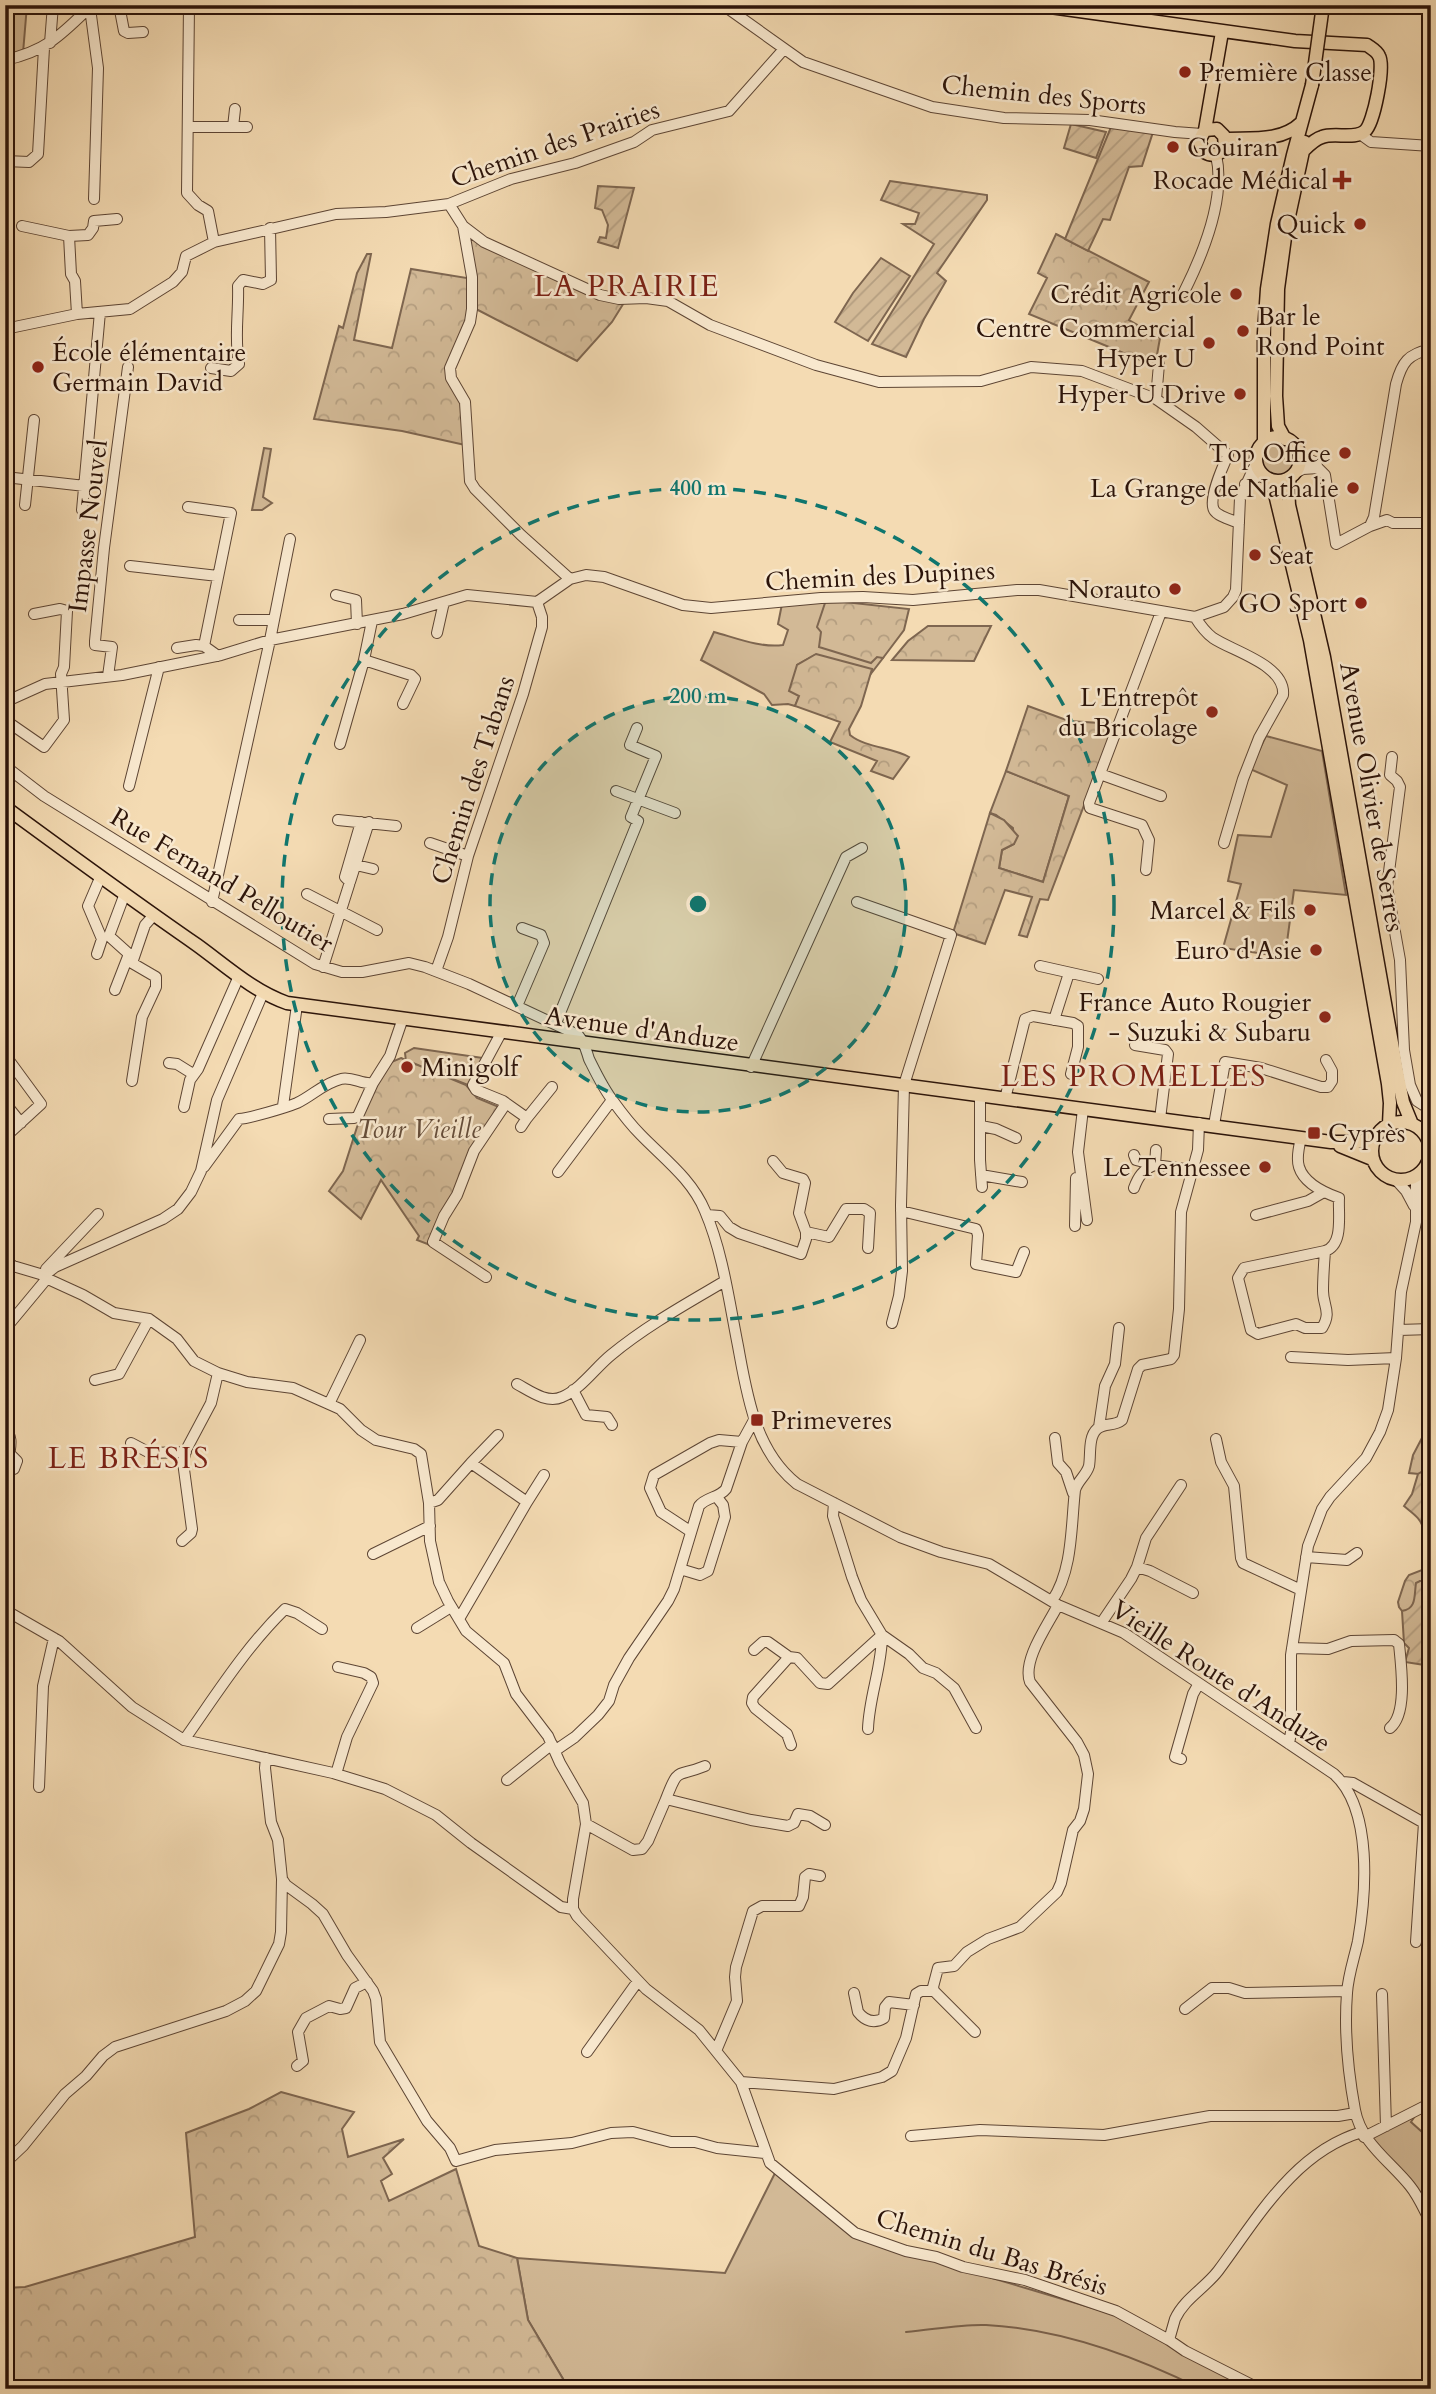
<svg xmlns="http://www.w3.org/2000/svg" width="1436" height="2394" viewBox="0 0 1436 2394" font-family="Cardo,serif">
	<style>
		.grass { fill: #d2b996; stroke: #7e6650; stroke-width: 2 }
		.forest { fill: url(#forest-crowns); stroke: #7e6650; stroke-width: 2 }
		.garden { fill: url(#garden-furrows); stroke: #7e6650; stroke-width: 2 }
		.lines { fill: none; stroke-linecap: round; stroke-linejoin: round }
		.stream { stroke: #7b624c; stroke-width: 2 }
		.minor-casing { stroke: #5d4534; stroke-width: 12 }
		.major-casing { stroke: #2b1309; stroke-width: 15 }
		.minor { stroke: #f8e8ce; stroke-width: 10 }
		.major { stroke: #f4dbb3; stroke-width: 12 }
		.major-bridge-casing { stroke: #2b1309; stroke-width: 15; stroke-linecap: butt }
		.major-bridge { stroke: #f4dbb3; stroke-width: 12 }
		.ring { fill: none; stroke: #0f766e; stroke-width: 3.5; stroke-dasharray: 12 9 }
		.poi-dot { fill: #8f2418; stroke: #f8e8ce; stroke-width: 2.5 }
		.labels { text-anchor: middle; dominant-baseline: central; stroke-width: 5; stroke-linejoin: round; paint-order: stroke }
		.poi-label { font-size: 26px; fill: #2b1309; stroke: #f8e8ce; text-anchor: end }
		.street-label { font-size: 26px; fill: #2b1309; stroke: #f8e8ce }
		.park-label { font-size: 26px; font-style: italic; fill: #654d3a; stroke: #f8e8ce }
		.quarter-label { font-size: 30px; letter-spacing: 2px; fill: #7a1f14; stroke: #f8e8ce }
		.centre { fill: #0f766e; stroke: #f8e8ce; stroke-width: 3.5 }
		.ring-label { font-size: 21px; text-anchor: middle; font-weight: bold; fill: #0f766e; stroke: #f8e8ce; stroke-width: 5; stroke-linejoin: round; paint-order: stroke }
	</style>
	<defs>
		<pattern id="forest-crowns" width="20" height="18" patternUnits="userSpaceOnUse" patternTransform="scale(1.75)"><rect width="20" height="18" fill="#d2b996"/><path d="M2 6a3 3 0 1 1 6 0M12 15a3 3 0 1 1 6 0" fill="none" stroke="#b49e80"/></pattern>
		<pattern id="garden-furrows" width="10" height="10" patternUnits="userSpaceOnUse" patternTransform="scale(1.75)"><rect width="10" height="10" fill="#d2b996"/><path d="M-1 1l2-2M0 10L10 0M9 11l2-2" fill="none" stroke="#b49e80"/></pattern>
	</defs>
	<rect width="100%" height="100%" fill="#f4dbb3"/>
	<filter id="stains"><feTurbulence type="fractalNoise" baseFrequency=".00286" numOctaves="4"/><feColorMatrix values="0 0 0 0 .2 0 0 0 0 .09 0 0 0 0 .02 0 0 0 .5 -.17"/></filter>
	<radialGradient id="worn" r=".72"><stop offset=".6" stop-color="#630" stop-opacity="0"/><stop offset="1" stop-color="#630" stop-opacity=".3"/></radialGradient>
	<path class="grass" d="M5,5h22l-4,48 -18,3z
		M1262 460a17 17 0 1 1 34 0a17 17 0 1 1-34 0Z
		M264,448l7,1 -8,48 9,6 -10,7h-10z
		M826,600l-5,38 62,20 -13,17 2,-5 -57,-15 -18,10 2,31 -4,10 -7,-2 -16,1 -8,-11 -63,-34 13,-28c22,6 46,16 69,13l5,-15 -10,-6 4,-20z
		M1266,736l56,15 24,144 -52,-5 -9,67 -62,-9 18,-64 -13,-3 10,-46 33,2 16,-52 -37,-16z
		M1006,771l63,25 -26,86 -44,-14 3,-18 12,-6 -1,-16 -17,-13 -6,-2z
		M414,1048l69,10 -15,27 -62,-24 -1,-8z
		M1415,2116l-4,6 20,18v74l-61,-76z
		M775,2173l74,60 116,37 151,45 142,74h-689l-41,-69 -11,-62 208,15z"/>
	<path class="forest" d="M467,233l97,51 25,11 36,6 -13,21 -35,39 -101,-52z
		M1056,234l93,48 -20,38 31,18 -5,28 -126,-52 18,-36 -9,-5z
		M367,254h4l-17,86 38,8 19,-79 56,9 3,31 -22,55 15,45 2,36 -63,-14 -88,-12 25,-93 4,2 14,-55z
		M826,600l83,9 -5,21 -21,28 -6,-1 -6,6 -52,-16 2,-15 -4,-5z
		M928,626h63l-17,35 -82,-1 16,-19z
		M816,654l56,15 -11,37 -12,23 1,6c16,13 41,12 59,22l-16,22 -22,-8 6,-10 -47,-19 10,-20 -45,-16 4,-10 -10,-5 8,-26z
		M1028,706l41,15 46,3 -67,176 -8,-1 -13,38 -8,-2 13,-38 -27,-7 -20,54 -32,-11 37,-120 14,7 14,16 -4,8 -12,6 -3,18 44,14 26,-86 -63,-25z
		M401,1058l65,27 11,13 22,9 -69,138 -13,-5 2,-4 -38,-56 -20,39 -32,-28 14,-20 14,-44 17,-38 15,-26z
		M1423,1436l8,2v34l-6,-2 -6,4 -10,-1 4,-18z
		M1422,1570l9,1v10h-11l-7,26 -3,3 -8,1 -3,-4 -1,-5 7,-21 4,-6z
		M281,2092l73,20 -12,17 6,28 56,-18 -21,19 9,16 -11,7 8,20 67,-32 23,77 38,12 11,62 41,69h-564v-101l20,-1 170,-50 -9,-104 63,-24z"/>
	<path class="garden" d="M1071,124l35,8 -10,26 -32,-10z
		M1111,127l42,5 -11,34 -13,1 -19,53 -7,-1 -15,32 -23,-12z
		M890,181l97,14v5l-50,73 9,8 -22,38 -18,38 -34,-13 62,-100 -31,-20h12l4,-11 -38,-13z
		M598,186l36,2 -16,60 -20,-6 2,-5 6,1 2,-13 -6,-15 -7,-2z
		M881,258l29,18 -42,65 -33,-19 18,-29z
		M1425,1470l6,2v74l-5,-1c-3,-6 -1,-10 -3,-17 -2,-10 -11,-15 -19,-22l8,-12 6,-20z
		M1420,1581h11v85l-26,-4 4,-14 -5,-5 -2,-32c15,-2 12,-16 14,-28z"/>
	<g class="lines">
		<path class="stream" d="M906,2332c26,-2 54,-8 80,-7 75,4 149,31 215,64"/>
		<defs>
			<path id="minor" d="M119,5l5,26 4,2 15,-1
				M189,5l-2,188 11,12 10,6 6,31
				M309,5h14
				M723,5l80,57 129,45 72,11 86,2 85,12 27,2
				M90,8l8,60 -4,131
				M50,43l3,-38
				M5,60c42,-9 57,-26 86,-54
				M188,127h59
				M233,127l2,-18
				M1360,134l11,8 60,4
				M5,161l24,1 9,-8 6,-106
				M449,204l14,22 9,51v32l-2,13 -20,46 1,10 14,24 5,79 5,8 46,46 49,44
				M22,226l47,10 2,38 4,7 2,33
				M463,226l21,16 116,53 19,4 27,-1 22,3 42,24 106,40 63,17 102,-1 50,-14 51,4 74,28 40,28 32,28c-5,11 -20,44 -14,55 3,6 18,10 25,13
				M69,236l19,-1 5,-7 1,-7 23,-2
				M1184,292c19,-38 42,-95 32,-137
				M5,329l72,-15 53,-5 43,-27 9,-10 4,-16 28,-14 122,-28 50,-2 63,-8 62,-25 64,-16 59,-21 18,-12 77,-19 55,-62
				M211,368l20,3 8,-7c-5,-26 0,-51 -1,-78l5,-6 20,4 8,-4 -1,-52
				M1156,399l3,-35
				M1300,456l15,6 3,6 7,7 11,69 34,-18 17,-6 6,3h38
				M1295,473l8,-4 15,-1
				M5,477l80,9
				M1245,484l17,-10
				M25,505l9,-85
				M188,507l43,6 -27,133 14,10
				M82,510l18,-198
				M1370,526l4,-9 22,-133c6,-22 12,-30 35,-35
				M130,566l88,10
				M336,595l20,5 1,24
				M1195,617c5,8 10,15 18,21 19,13 73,27 70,57l-24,43 -16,41 -19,64
				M239,620h34
				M437,633l7,-31
				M177,648l19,-3 8,1
				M364,660l47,15 4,4 -12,25
				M108,676l4,-29 -17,-2v-4l9,-93 24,-181
				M5,702l40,-18 77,-9 99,-20 49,-15 133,-26 64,-19 70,7 33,-23 16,-4 18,2 79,28 28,3 110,-10 42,-1 50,3 104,-10h22l156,27 29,-10 9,-10 3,-7 4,-92 16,-35
				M5,720l39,27 20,-27 -3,-46 3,-7 3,-56 -7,-2 -26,5
				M340,744l24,-84 8,-39
				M1392,757l-2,18 7,6 3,6 -13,100 13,73 4,90 6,35 7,16 14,9
				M5,766l39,30 271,168 27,8h20l47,-9 16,4 44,17 109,51c7,8 8,15 11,24 7,14 14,29 24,42 8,11 17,23 27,33 23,24 52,45 65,77 18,42 24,90 33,135 9,49 17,105 59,138l103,53 41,15 48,12 69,41 66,28 210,141c39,35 32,120 24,167 -4,18 -10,35 -11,52 -3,39 1,79 8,117 6,33 35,51 55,76 9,11 14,24 21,37
				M1100,774l61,22
				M129,786l30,-119
				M616,791l59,22
				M338,820l58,6
				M430,843l38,13
				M356,865l17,4
				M1146,870l3,-30 -7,-15 -52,-17 -1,-5 72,-191
				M350,882l-5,-5 16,-55
				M307,894l70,36
				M212,902l58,-262 20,-101
				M857,902l94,33 -47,150 -3,120 1,66 -3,25 -7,27
				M97,954l5,-15 -14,-33 12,-28
				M1040,966l58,13
				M323,967l46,-145
				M436,971l12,-34 20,-81 55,-162 19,-67v-10l-5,-15
				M115,990l14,-36 -20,-18 15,-40
				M517,1006l27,-63 -3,-8 -19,-7
				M1054,1020l15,-47
				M556,1023l82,-202 -7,-4 25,-61 -26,-11 7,-17
				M1135,1045l30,5 3,4 -8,65
				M169,1063l8,1 16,10
				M751,1067l95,-210 16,-9
				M132,1081l10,-64 14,-30v-10l-24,-14 13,-38 8,-9
				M980,1096v64l2,27
				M1005,1099l20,-80 8,-3 40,7 5,3v21l-7,27
				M503,1101l24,17 25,-31
				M5,1103l16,20
				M283,1106l14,-101
				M184,1107l6,-27 8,-11 41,-93
				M1083,1109l-5,43 9,68
				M329,1119l25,-1 4,-2 15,-33
				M1214,1125l11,-63 36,6 60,19h7l4,-6v-10l-6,-11
				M981,1126l15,3 20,9
				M521,1127l6,-9
				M1424,1133l7,-1
				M5,1137l36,-33 -33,-45
				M1301,1138c-2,8 -5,20 -2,29 5,16 26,26 40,31 -1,16 5,47 -14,53 -1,13 -2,26 -2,40 0,15 9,21 -1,37h-17l-9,-4 -38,10 -7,-4 -13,-52 6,-10 81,-17
				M1430,1147l1,-1
				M1134,1155l2,5 19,5 37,5
				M204,1167l35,-48c11,-1 46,-11 58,-16 15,-7 27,-20 44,-24 11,-3 21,6 32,4l17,-27 13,-38
				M558,1172l54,-72
				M981,1175l41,7
				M1396,1180l10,11 8,15
				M1134,1188c4,-11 9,-19 21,-23l1,-15
				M901,1211l75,18 2,6 -2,29 40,8 8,-20
				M707,1215l13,1 9,11 10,6 62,21 5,-15v-7l-7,-19 6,-30 -2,-4 -20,-6 -10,-12
				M1256,1215l52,-14 16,-9
				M1075,1226l1,-48
				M806,1232l23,5 17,-28h18l6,4 -2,35
				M5,1259l8,7 27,8
				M46,1269l52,-55
				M46,1274l9,-7 108,-48 15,-10 13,-17 10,-21 16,-71 46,-107
				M486,1277l-53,-35 11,-26 13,-21 17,-44 31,-46 -2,-4 -27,-11 -3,-5 28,-52
				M48,1279l35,16 31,18 35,6 28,20 17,22 24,12 29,9 46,6 47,21 21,21 15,10 38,9 7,5 8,49 1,38 9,41 9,19 18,30 38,32 12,31 32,42 12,27 23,40 3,21 -13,75v10l4,7 69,73 53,41 42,52 29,81 85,70 51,18 30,6 27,10 62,13 91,31 53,29 16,11 75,38
				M5,1329l39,-47
				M1399,1330l32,-1
				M1291,1357l57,3 48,-2
				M95,1380l24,-6 30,-55
				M517,1384c13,7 30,20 45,13 19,-8 33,-29 49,-42 35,-29 75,-51 114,-74
				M573,1390l13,25 21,2 5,8
				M329,1404l31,-64
				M1099,1427l6,-41 10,-22 4,-36
				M5,1429c11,11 2,23 4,37l5,3 3,-8 -7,-7
				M1055,1438l3,25 8,9 7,21
				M1216,1439l5,23 13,24 7,72 2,5 58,27
				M131,1443l19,10 36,-1
				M471,1463l27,-28
				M527,1502l17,-27
				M429,1503l9,-3 33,-37 56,39 -68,117
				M834,1503l-1,13 19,61 9,23 21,35 27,19 14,14 13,5 18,15 22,40
				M690,1531l-29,-19 -11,-24 4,-13 56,-32 9,-3 23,2
				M182,1541l9,-8 1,-4 -9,-67 3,-12 25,-47 7,-30
				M373,1554l57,-28
				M1306,1557l41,3 10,-7
				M1137,1567l9,-29 35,-53
				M680,1569l20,6 8,-4 17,-54 -2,-12 -7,-9
				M1052,1601c21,-31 19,-76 23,-111 3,-10 11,-14 14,-24 2,-11 -1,-29 8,-37 8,-7 17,-2 25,-9l16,-51 4,-4 29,-6 3,-4 5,-46 2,-97 17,-62 1,-27
				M5,1610l54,31 73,66 52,33 149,33 52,16 51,26 35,28 90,64 12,2
				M1102,1622l29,-43 6,-12 13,4 43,22
				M417,1628l34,-21
				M1292,1648l36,1 23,-8 43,-1 5,4c2,21 9,70 -9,84
				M754,1650l9,-8h5l21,15
				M868,1729c1,-32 14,-62 14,-94
				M184,1740c32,-45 61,-92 101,-131l12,4 25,16
				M1289,1744l2,-12v-77l17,-109 14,-37 8,-12 36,-39 14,-26 8,-22 8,-52 5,-66 15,-70v-46
				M791,1745l-4,-11 -32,-26 -3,-5 1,-6 36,-40 8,1 23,25 8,1 54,-49
				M556,1750l19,-13 23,-22 11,-14 5,-16 15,-27 39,-57 6,-12 25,-83c7,-9 20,-8 27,-17l16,-47 12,-22
				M266,1758l-1,10 6,54 7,18 4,39 4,6 26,19 11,10 24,41 26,36 3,8 4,43 47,79 23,27 6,13 39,-11 77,-7 39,-10 22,-1 38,10h24l22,6 48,5
				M1181,1759l-6,-2 18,-63 5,-9
				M336,1774l11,-37 26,-54 -2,-6 -7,-4 -26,-6
				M507,1780l45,-36
				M1343,1782l10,1 78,44
				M39,1787l4,-101 11,-48
				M666,1799c13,-34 10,-21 39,-33
				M586,1824l47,26 9,-1 6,-8 18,-42 85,21 37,6 6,-3 4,-9 12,2 15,9
				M1416,1942l8,-119
				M854,1993l4,19c7,9 16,12 26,6l1,-11 4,-5 25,3
				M1382,1994l4,132
				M1185,2009l27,-21h17l16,5 102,-2
				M975,2032l-41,-41 -1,-4 5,-19 16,-2 13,-14 21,-13 32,-12 37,-35 4,-9 12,-53 7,-9 4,-12 4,-35 -4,-19 -7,-13 -47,-60c-8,-22 18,-57 28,-77
				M716,2051l21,-50 -2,-24 1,-10 17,-56 9,-5h37l4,-9 2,-20 4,-3 11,2
				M587,2052l51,-71
				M297,2066l6,-5 -5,-29 8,-14 23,-12 11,3 6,-1 9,-20 12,-6
				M741,2082l93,7 48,-12 10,-6 14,-33 10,-44 5,-3h13
				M911,2136l69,-6 124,5 106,-19h128l17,-3
				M1364,2137l67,-34
				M5,2163l18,-17 42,-52 21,-18 17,-20 12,-9 111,-36 19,-10 11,-10 23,-47 2,-12 1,-53
				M1169,2340c2,-7 4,-14 6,-21 9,-20 30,-31 43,-48 39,-52 76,-119 144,-139"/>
			<path id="major" d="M1036,5l259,36 72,4c4,3 10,6 12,11 6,10 -5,67 -14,75 -10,9 -31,1 -43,6 -7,2 -13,8 -18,13
				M1205,130l12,-1 7,7 1,11c-5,8 -13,10 -21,5l-5,-11 6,-11 17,-98
				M1226,139c26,-1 55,3 75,-16
				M1256 459a22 22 0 1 1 44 0a22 22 0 1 1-44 0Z
				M1285,439l-7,-13 -2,-30 2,-107 8,-59 19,-88
				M1264,442v-109l3,-44 10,-65 16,-69 19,-70
				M1290,478l-2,9 1,18 35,152 74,420 5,25 9,22
				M1270,480l5,14 35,146 78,444 2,19 -1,21
				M5,807c64,47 127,93 192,138 29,21 56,46 90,58l1044,139h26l17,-3
				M1372 1151a29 29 0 1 1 58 0a29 29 0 1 1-58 0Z
				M1340,1146l32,13"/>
		</defs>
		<use href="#minor" class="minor-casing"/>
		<use href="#major" class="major-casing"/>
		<use href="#minor" class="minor"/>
		<use href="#major" class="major"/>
		<defs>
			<path id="major-bridge" d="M1312,85l11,-80"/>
		</defs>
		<use href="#major-bridge" class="major-bridge-casing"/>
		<use href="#major-bridge" class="major-bridge"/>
	</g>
	<circle cx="698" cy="904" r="208" fill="#0f766e" fill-opacity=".12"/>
	<g class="ring">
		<circle cx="698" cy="904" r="208"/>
		<circle cx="698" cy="904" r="416"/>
	</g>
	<g class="poi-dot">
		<circle cx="1185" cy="72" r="7"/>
		<circle cx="1173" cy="147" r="7"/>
		<path d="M1338.5 169.5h7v7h7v7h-7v7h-7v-7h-7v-7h7z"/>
		<circle cx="1360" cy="224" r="7"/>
		<circle cx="1236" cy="294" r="7"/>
		<circle cx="1243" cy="331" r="7"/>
		<circle cx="1209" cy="343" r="7"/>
		<circle cx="38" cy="367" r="7"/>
		<circle cx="1240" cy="394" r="7"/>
		<circle cx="1345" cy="453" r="7"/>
		<circle cx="1353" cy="488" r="7"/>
		<circle cx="1255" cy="555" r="7"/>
		<circle cx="1175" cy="589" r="7"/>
		<circle cx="1361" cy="603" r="7"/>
		<circle cx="1212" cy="712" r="7"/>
		<circle cx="1310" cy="910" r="7"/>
		<circle cx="1316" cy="950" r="7"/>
		<circle cx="1325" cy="1017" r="7"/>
		<circle cx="407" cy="1067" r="7"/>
		<rect x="1307" y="1126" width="14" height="14" rx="3.5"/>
		<circle cx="1265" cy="1167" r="7"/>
		<rect x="750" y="1413" width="14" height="14" rx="3.5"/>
	</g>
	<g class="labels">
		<g class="poi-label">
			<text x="1199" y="72" text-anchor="start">Première Classe</text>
			<text x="1187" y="147" text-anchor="start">Gouiran</text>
			<text x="1328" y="180">Rocade Médical</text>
			<text x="1346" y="224">Quick</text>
			<text x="1222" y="294">Crédit Agricole</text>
			<text x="1257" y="316" text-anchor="start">Bar le<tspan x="1257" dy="30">Rond Point</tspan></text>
			<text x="1195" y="328">Centre Commercial<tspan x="1195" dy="30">Hyper U</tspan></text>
			<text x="52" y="352" text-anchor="start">École élémentaire<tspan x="52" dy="30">Germain David</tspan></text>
			<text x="1226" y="394">Hyper U Drive</text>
			<text x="1331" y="453">Top Office</text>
			<text x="1339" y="488">La Grange de Nathalie</text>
			<text x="1269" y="555" text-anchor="start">Seat</text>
			<text x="1161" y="589">Norauto</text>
			<text x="1347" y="603">GO Sport</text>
			<text x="1198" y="697">L'Entrepôt<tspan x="1198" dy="30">du Bricolage</tspan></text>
			<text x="1296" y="910">Marcel &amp; Fils</text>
			<text x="1302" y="950">Euro d'Asie</text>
			<text x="1311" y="1002">France Auto Rougier<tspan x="1311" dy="30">- Suzuki &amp; Subaru</tspan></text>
			<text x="421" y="1067" text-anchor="start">Minigolf</text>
			<text x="1328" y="1133" text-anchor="start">Cyprès</text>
			<text x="1251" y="1167">Le Tennessee</text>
			<text x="771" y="1420" text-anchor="start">Primeveres</text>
		</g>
		<g class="street-label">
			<text transform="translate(1044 95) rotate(6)">Chemin des Sports</text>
			<text transform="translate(555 144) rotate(-19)">Chemin des Prairies</text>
			<text transform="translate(88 526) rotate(-83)">Impasse Nouvel</text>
			<text transform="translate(880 576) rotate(-3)">Chemin des Dupines</text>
			<text transform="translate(473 780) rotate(-72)">Chemin des Tabans</text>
			<text transform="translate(1372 797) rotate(80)">Avenue Olivier de Serres</text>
			<text transform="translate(222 880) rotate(31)">Rue Fernand Pelloutier</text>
			<text transform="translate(642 1029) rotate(8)">Avenue d'Anduze</text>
			<text transform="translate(1221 1676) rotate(33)">Vieille Route d'Anduze</text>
			<text transform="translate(992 2252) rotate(17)">Chemin du Bas Brésis</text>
		</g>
		<g class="park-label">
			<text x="419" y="1129">Tour Vieille</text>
		</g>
		<g class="quarter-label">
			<text x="627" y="286">LA PRAIRIE</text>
			<text x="1134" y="1076">LES PROMELLES</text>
			<text x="129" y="1458">LE BRÉSIS</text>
		</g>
	</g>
	<circle cx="698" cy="904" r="10" class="centre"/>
	<g class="ring-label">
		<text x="698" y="495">400 m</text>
		<text x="698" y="703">200 m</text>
	</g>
	<rect width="1436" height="2394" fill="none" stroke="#f4dbb3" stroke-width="28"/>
	<rect x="7" y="7" width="1422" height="2380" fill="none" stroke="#2b1309" stroke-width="3.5"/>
	<rect x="14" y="14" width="1408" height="2366" fill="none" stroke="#2b1309" stroke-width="2"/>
	<rect width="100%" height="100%" filter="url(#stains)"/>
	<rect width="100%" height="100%" fill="url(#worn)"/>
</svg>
